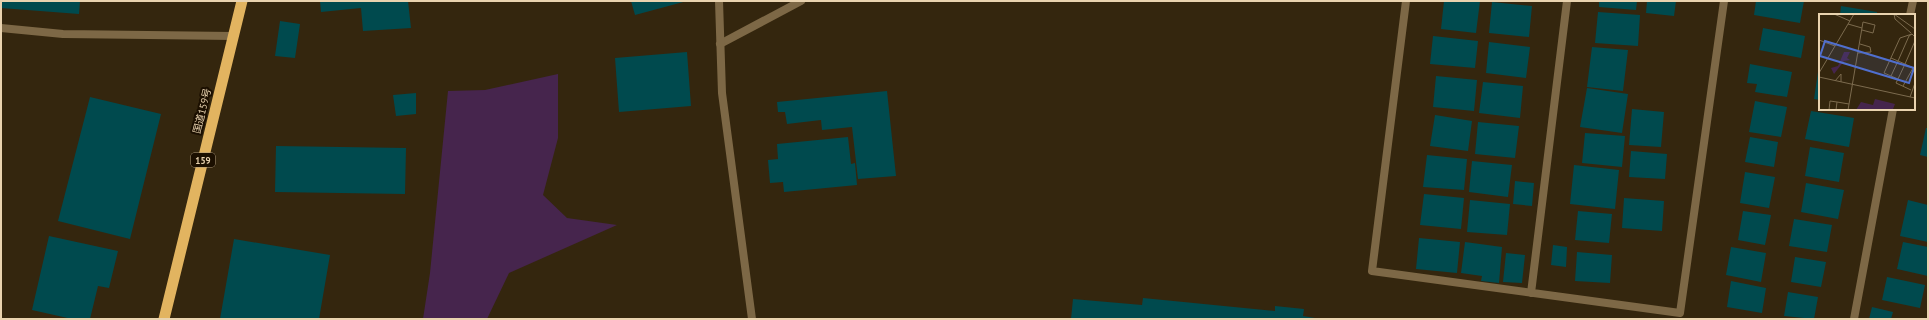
<svg xmlns="http://www.w3.org/2000/svg" width="1929" height="320" viewBox="0 0 1929 320" font-family="'PT Sans','Noto Sans JP',sans-serif">
	<style>
		.green { fill: #46254d }
		.building { fill: #004a4e }
		.lines { fill: none; stroke-linecap: round; stroke-linejoin: round }
		.service { stroke: #7d6846; stroke-width: 8 }
		.minor { stroke: #7d6846; stroke-width: 8 }
		.trunk { stroke: #e2b460; stroke-width: 11 }
		.labels { text-anchor: middle; dominant-baseline: central; stroke-width: 4; stroke-linejoin: round; paint-order: stroke }
		.shield { fill: #1b0f00; stroke: #ab987a; stroke-width: 1 }
		.shield-label { font-size: 9px; font-weight: bold; fill: #e9d3af }
		.street-label { font-size: 10px; fill: #e9d3af; stroke: #1b0f00 }
		.inset-road { fill: none; stroke: #7c6b4e; stroke-width: 1 }
		.view { fill: #506fce; fill-opacity: 0.15; stroke: #506fce; stroke-width: 2 }
		.inset-edge { fill: none; stroke: #e9d3af; stroke-width: 2 }
	</style>
	<rect width="100%" height="100%" fill="#34260e"/>
	<path class="green" d="M558,74v64l-15,57 24,23 50,7 -108,48 -22,46h-64l7,-46 18,-182 37,-1z"/>
	<path class="building" d="M1,1h79l-1,13 -78,-6z
		M320,1h88l3,27 -48,3 -2,-23 -40,4z
		M631,1h56l-52,14z
		M1444,1h36l-4,32 -35,-4z
		M1599,1h38l-1,9 -37,-3z
		M1647,1h29l-2,15 -28,-3z
		M1756,1h48l-4,22 -46,-8z
		M1492,2l40,4 -3,31 -40,-4z
		M1841,6l36,6v3h-37z
		M1598,12l42,3 -2,31 -43,-3z
		M280,21l20,3 -5,34 -20,-2z
		M1763,28l42,8 -4,22 -42,-8z
		M1433,36l45,5 -3,27 -45,-4z
		M1489,42l41,5 -4,31 -40,-5z
		M1592,47l36,3 -5,41 -36,-4z
		M687,52l4,54 -72,6 -4,-54z
		M1750,64l42,8 -5,25 -32,-5 2,-8 -10,-1z
		M1818,72h2v28l-6,-1z
		M1436,76l41,4 -3,31 -41,-4z
		M1483,82l40,4 -3,32 -41,-5z
		M1587,88l41,6 -6,39 -42,-6z
		M887,91l9,85 -38,3 -6,-52 -30,3 -1,-10 -34,4 -2,-12h-7l-1,-10z
		M416,93v21l-20,2 -3,-21z
		M90,97l71,17 -31,125 -72,-18z
		M1755,101l32,6 -6,30 -32,-5z
		M1632,109l32,3 -3,35 -32,-2z
		M1811,111l43,7 -5,29 -44,-8z
		M1435,115l37,6 -4,30 -38,-5z
		M1478,122l41,4 -4,32 -40,-4z
		M1926,128h2v29l-8,-2z
		M1585,133l40,3 -3,31 -40,-4z
		M848,137l3,27 4,-1 2,22 -73,7 -1,-10 -13,1 -2,-23 10,-1 -1,-15z
		M1750,137l28,5 -4,25 -29,-5z
		M276,146l130,2 -1,46 -130,-2z
		M1810,147l34,6 -5,29 -34,-6z
		M1631,151l36,3 -2,25 -36,-2z
		M1427,155l40,4 -3,31 -41,-3z
		M1472,161l40,4 -4,32 -39,-5z
		M1574,165l45,5 -4,39 -45,-5z
		M1745,172l30,5 -6,31 -29,-5z
		M1515,181l19,2 -2,23 -19,-2z
		M1806,183l38,7 -6,29 -37,-7z
		M1424,194l40,4 -3,31 -41,-4z
		M1624,198l40,3 -2,30 -40,-3z
		M1470,200l40,4 -3,31 -40,-3z
		M1908,200l20,5v37l-28,-6z
		M1578,211l34,3 -3,29 -34,-3z
		M1743,211l28,4 -6,30 -27,-5z
		M1794,219l38,6 -5,27 -38,-6z
		M49,236l69,15 -9,37 -11,-2 -8,33h-18l-40,-9z
		M1419,238l41,4 -3,31 -41,-4z
		M234,239l96,16 -11,64h-99z
		M1465,242l37,5 -3,36 -18,-2 1,-5 -21,-3z
		M1903,242l25,5v29l-31,-7z
		M1553,245l14,2 -1,20 -15,-2z
		M1731,247l35,6 -5,29 -35,-7z
		M1577,252l35,3 -2,28 -35,-2z
		M1506,253l19,2 -3,28 -19,-1z
		M1795,257l31,5 -5,25 -30,-5z
		M1887,277l38,8 -5,23 -38,-8z
		M1731,281l35,7 -4,25 -35,-6z
		M1788,292l30,5 -4,22 -30,-3z
		M1143,298l132,13v-5l29,3 -1,7 18,3h-250l2,-20 69,6z
		M1872,307l21,5 -2,7h-22z"/>
	<g class="lines">
		<path class="service" d="M720,44l81,-43"/>
		<path class="minor" d="M719,1l3,92 30,226
			M1406,1l-34,270 308,42 44,-312
			M1910,15l3,-14
			M1,28l62,6 170,2
			M1531,293l36,-292
			M1854,319l39,-210"/>
		<path class="trunk" d="M164,319l78,-318"/>
	</g>
	<g class="labels">
		<rect class="shield" x="191" y="153" width="24" height="14" rx="3"/>
		<g class="shield-label">
			<text x="203" y="160">159</text>
		</g>
		<g class="street-label">
			<text transform="translate(202 111) rotate(-76)">国道159号</text>
		</g>
	</g>
	<g transform="translate(1819 14)">
		<rect width="96" height="96" fill="#34260e"/>
		<path d="M25,38h6l-3,6 3,2 -6,1 -10,13 -3,-6 7,-2zM56,85l20,5 -2,5 -37,1 5,-8 12,3z" fill="#46254d"/>
		<path class="inset-road" d="M15,0l16,7M75,0l1,5 16,14M75,0l21,15M29,10l14,4M93,20l-12,4 -16,35 14,6 7,-15 10,5M96,23l-3,-3 -3,2 -11,25 7,3 10,-23M0,26l16,6M39,39l13,-1 -1,-5 -10,-3M72,44l7,3 -7,15M0,59l35,-59M0,63l96,21M79,65l-2,4 15,7M16,67l6,-7v8M84,72l10,-18M91,83l5,-14M18,88l12,2M10,96l1,-9 7,1 -1,8M29,96l15,-88 12,3 -2,8 -11,-3"/>
		<path class="view" d="M6,27l89,27 -5,15 -89,-27z"/>
		<rect width="96" height="96" class="inset-edge"/>
	</g>
	<rect width="1929" height="320" fill="none" stroke="#e9d3af" stroke-width="4"/>
</svg>
